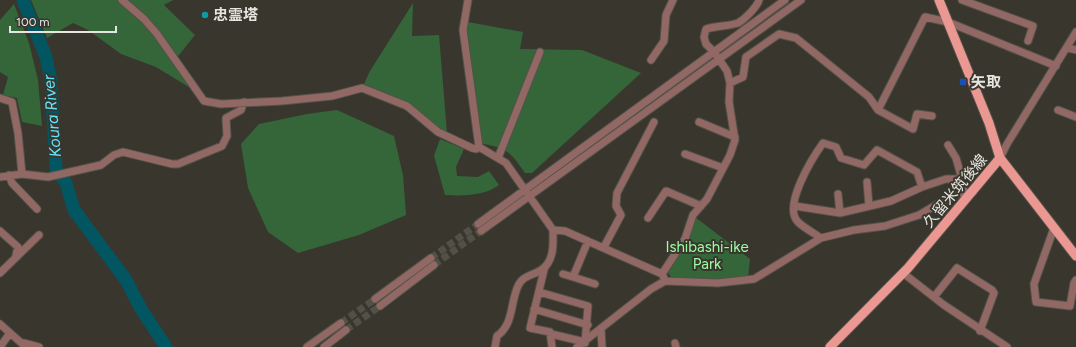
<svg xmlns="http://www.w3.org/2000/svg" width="1076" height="347" viewBox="0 0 1076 347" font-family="Figtree,'Noto Sans JP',sans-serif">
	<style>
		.green { fill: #346639 }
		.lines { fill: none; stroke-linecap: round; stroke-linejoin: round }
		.river { stroke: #025662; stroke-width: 13 }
		.minor-tunnel { stroke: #535048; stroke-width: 7; stroke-dasharray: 7 3.5; stroke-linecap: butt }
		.minor-casing { stroke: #55524a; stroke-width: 9 }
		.major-casing { stroke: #55524a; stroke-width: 11 }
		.minor { stroke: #926865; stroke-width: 7 }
		.major { stroke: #eb9892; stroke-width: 9 }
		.culture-dot { fill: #0f9aa8; stroke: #39362d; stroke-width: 1.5 }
		.transit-dot { fill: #1a4fb4; stroke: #39362d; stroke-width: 1.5 }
		.labels { text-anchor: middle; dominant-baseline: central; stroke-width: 4; stroke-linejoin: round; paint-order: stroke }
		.poi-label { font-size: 15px; font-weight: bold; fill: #e7e5e0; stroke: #39362d; text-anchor: start }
		.street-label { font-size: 15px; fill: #e7e5e0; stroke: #39362d }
		.park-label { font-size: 15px; fill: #9bfba4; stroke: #39362d }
		.water-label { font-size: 16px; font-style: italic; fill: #62e6fe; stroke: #39362d }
	</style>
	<rect width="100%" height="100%" fill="#39362d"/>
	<path class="green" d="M31,0h142l-9,5 31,30 -20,25 22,32 -41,-25 -35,-13 -33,-24 -15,-7 -26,15z
		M413,3l-1,33 27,-1 8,98 -40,-27 -45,-18 8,-17z
		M14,4l15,39 9,37 4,46 -20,-4 -5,-24 -14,-3 5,-18 -8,-5v-52z
		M468,22l55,10 -3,17 62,1 59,23 -109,100h-7c-14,-20 -17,-25 -42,-29l-20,-111z
		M337,110l57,26 9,39 3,40 -47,20 -61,18 -30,-21 -20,-44 -7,-44 18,-20 48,-10z
		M440,139l24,10 -8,18 1,9 21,1 11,-6 10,14c-14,11 -37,11 -54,10l-11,-39z
		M695,217l55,42 -2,19 -30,3 -45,-2 -5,-6 19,-32z"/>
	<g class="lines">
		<path class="river" d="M23,0l23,57 5,24 5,88 10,14 8,27 52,70 15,29 25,38"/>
		<path class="minor-tunnel" d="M431,258l47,-34
			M434,265l47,-34
			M341,323l34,-24
			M346,330l34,-24"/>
		<defs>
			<path id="minor" d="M122,0l22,19 13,15 47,67 17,3 61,-3 50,-5 30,-8 45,18 31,26 34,16 4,1 3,-2 27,16 47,67c0,11 1,24 -5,33 -7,13 -24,9 -30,23 -8,17 -4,38 -21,50l-2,11
				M468,0l-5,30 16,117
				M962,0l71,26 -5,15
				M1068,48l8,2
				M651,60l13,-19 2,-26 7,-15
				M730,83l13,-6 3,-20 33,-23 17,4 73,59 9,13
				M0,98l12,4 6,31 4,41
				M1058,110l18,7
				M932,116l-15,-2 -4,15 -35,-19 47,-93 23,5 108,44
				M699,122l36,15
				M948,145l8,13 6,21
				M685,154l38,14
				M498,158l42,-106
				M1000,158l7,-14 69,-112
				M9,175l3,8 25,26
				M0,177l22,-3 26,3 53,-12 13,-10 9,-3 49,12h6l44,-18 5,-10 -1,-18 15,-8 3,-8
				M867,182l2,24
				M838,194l2,19
				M795,206l45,7 51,-12 31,-14
				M648,218l18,-27 35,15
				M478,224l307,-224
				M1054,228l-20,56 2,18 34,4 4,-23 2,-3
				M553,230l12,1 97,43 2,4
				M0,231l18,16 -2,8
				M481,231l320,-231
				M821,238c-7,-5 -17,-10 -23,-16 -16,-16 15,-65 25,-79l13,4 5,11 23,7 13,-15 40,22 5,15 24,-8h16l2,14
				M588,241l-15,36 22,7
				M604,247l17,-32 -5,-9 1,-13 37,-71
				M544,270l-14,58 20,4 2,15
				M0,273l39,-38
				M903,273l41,32 63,42
				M563,274l10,3
				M662,274l23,-35 8,-24 14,-16 23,-44 5,-15 -6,-38 1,-19 -3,-12 -13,-19 -8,-8 -2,-7 2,-8c10,-3 23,-3 32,-6 7,-4 19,-16 21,-23
				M539,292l49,14 -3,37
				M934,297l23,-29 35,22 2,3 -14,38
				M375,299l56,-41
				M380,306l54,-41
				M534,309l54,16
				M0,324l26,23
				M601,329l1,18
				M551,334l34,8
				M24,343l15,4
				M675,343l1,4
				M0,347l10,-14
				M307,347l34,-24
				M324,347l22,-17
				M577,347l74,-58 14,-8 53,2 36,-4 67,-41 33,-8 31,-4 34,-11 36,-21 18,-2"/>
			<path id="major" d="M939,0l50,123 11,35 76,98
				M830,347l78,-79 92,-110"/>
		</defs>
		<use href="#minor" class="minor-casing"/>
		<use href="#major" class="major-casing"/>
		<use href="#minor" class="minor"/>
		<use href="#major" class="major"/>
	</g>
	<circle class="culture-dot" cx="205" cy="15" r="4"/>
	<rect class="transit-dot" x="959" y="78" width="8" height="8" rx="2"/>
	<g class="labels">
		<g class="poi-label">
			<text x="213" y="15">忠霊塔</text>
			<text x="971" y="82">矢取</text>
		</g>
		<g class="street-label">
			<text transform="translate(955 191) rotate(-50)">久留米筑後線</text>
		</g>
		<g class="park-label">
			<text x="707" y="247">Ishibashi-ike<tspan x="707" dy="17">Park</tspan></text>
		</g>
		<g class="water-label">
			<text transform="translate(52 116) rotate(-95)">Koura River</text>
		</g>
	</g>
	<path d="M10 26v6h106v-6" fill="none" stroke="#e7e5e0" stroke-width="2"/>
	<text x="16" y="26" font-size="12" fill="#e7e5e0" stroke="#39362d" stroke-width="3" paint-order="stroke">100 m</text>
</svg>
